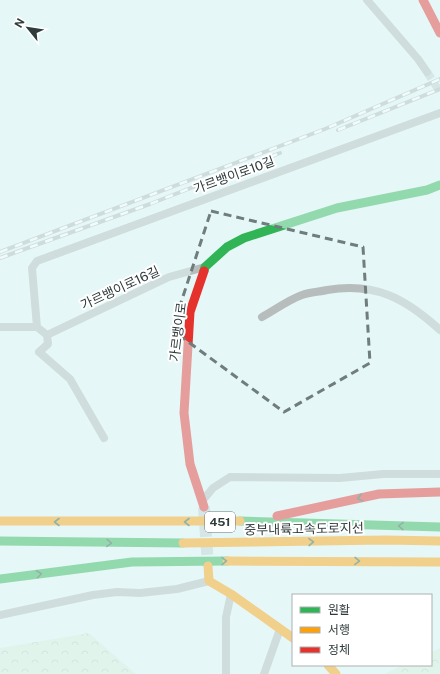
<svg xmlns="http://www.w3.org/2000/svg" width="440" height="674" viewBox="0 0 440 674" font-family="'Public Sans','Noto Sans KR',sans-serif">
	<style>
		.forest { fill: url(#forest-crowns) }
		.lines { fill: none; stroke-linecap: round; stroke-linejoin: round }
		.street-tunnel { stroke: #c2d1d2; stroke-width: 8; stroke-dasharray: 8 4; stroke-linecap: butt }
		.secondary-tunnel { stroke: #c2d1d2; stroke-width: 12; stroke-dasharray: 12 6; stroke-linecap: butt }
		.street { stroke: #b7bcbc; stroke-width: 8 }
		.fast { stroke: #30b455; stroke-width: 9 }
		.slow { stroke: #ff9f0a; stroke-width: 9 }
		.jam { stroke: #e5322d; stroke-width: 9 }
		.rail-casing { stroke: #b1bbbb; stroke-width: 4 }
		.rail { stroke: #fff; stroke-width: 2.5; stroke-dasharray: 8; stroke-linecap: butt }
		.oneway { stroke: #305f44 }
		.marked { fill: none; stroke: #707d7d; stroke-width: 3; stroke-dasharray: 8 5; stroke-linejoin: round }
		.labels { text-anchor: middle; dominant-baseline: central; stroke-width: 4; stroke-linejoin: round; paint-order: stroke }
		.shield { fill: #fff; stroke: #6e7676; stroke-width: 1 }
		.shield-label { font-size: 12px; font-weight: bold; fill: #303b3c }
		.street-label { font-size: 13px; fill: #303b3c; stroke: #fff }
	</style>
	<defs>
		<pattern id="forest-crowns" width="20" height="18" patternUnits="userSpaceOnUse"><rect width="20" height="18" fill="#d9efde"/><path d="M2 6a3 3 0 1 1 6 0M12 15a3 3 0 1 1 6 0" fill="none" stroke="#bbcebf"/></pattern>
	</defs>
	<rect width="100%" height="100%" fill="#e6f7f7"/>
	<path class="forest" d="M89,633l47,41h-136v-26z
		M440,648v26h-56l19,-9h28v-13z"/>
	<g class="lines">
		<path class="street-tunnel" d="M427,72l13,20"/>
		<path class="secondary-tunnel" d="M204,507l4,59"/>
		<path class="street" d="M367,0l51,59 9,13
			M205,267l-36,10 -122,58 -10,-8 -5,-59 5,-7 403,-148
			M262,317c13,-7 26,-17 40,-22 8,-3 17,-3 25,-5 48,-8 78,8 113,40
			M0,327h37
			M47,335l1,9 -9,8 31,27 34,59
			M203,500l10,-12 17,-11 110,1 43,-4h57
			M0,615l93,-20 24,-3 23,1 37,-4 32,-8
			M226,674v-57l5,-23
			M264,674l16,-45"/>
		<path class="fast" d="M204,271l1,-4 22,-20 17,-9 93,-30 90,-18 13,-5
			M240,521l200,6
			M0,541l183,2
			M0,579l132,-17 95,-1"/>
		<path class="slow" d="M0,521h240
			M183,543l202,-3 55,1
			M227,561l213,1
			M208,566l1,15 22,13 62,44
			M328,665l8,9"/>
		<path class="jam" d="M423,0l17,33
			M204,271l-14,41 -6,101 6,51 14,43
			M277,516l102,-22 61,-2"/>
		<defs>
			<path id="rail" d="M338,130l102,-41
				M0,252l325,-123 115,-50
				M0,258l150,-54 130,-51"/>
		</defs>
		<use href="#rail" class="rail-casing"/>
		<use href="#rail" class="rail"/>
	</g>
	<defs><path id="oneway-chevron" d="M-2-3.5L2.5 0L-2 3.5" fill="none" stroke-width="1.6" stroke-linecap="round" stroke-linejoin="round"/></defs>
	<g class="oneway">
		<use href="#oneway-chevron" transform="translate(360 498) rotate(168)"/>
		<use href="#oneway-chevron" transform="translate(57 522) rotate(-180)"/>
		<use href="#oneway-chevron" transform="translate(187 522) rotate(180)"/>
		<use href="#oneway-chevron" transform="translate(401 526) rotate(-178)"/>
		<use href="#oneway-chevron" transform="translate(311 542) rotate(-2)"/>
		<use href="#oneway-chevron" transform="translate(109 543) rotate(2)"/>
		<use href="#oneway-chevron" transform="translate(224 561) rotate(-1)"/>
		<use href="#oneway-chevron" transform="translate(357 561) rotate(1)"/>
		<use href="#oneway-chevron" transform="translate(39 574) rotate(-7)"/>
	</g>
	<path d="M0 0H440V674H0ZM211,211l152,36 7,116 -86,49 -112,-82z" fill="#e6f7f7" fill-opacity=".55" fill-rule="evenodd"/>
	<path class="marked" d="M211,211l152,36 7,116 -86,49 -112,-82z"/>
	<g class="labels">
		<rect class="shield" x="205" y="512" width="30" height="20" rx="3"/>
		<g class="shield-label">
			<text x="220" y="522">451</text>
		</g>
		<g class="street-label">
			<text transform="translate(234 175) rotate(-20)">가르뱅이로10길</text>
			<text transform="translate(120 288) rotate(-25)">가르뱅이로16길</text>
			<text transform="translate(178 332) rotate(-83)">가르뱅이로</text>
			<text transform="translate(304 529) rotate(-1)">중부내륙고속도로지선</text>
		</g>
	</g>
	<rect x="292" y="594" width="140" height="72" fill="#ffffff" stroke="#acb1b1"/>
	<rect x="300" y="607" width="20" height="6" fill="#30b455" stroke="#acb1b1"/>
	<text x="328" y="614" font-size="12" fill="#303b3c">원활</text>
	<rect x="300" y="627" width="20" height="6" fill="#ff9f0a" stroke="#acb1b1"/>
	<text x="328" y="634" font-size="12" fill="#303b3c">서행</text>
	<rect x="300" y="647" width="20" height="6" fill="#e5322d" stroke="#acb1b1"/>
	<text x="328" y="654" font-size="12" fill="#303b3c">정체</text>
	<g transform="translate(28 28) rotate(300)" stroke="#ffffff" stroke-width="3" paint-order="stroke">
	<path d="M0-3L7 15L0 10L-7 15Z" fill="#303b3c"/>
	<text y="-6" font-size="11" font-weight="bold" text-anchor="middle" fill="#303b3c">N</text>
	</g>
</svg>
